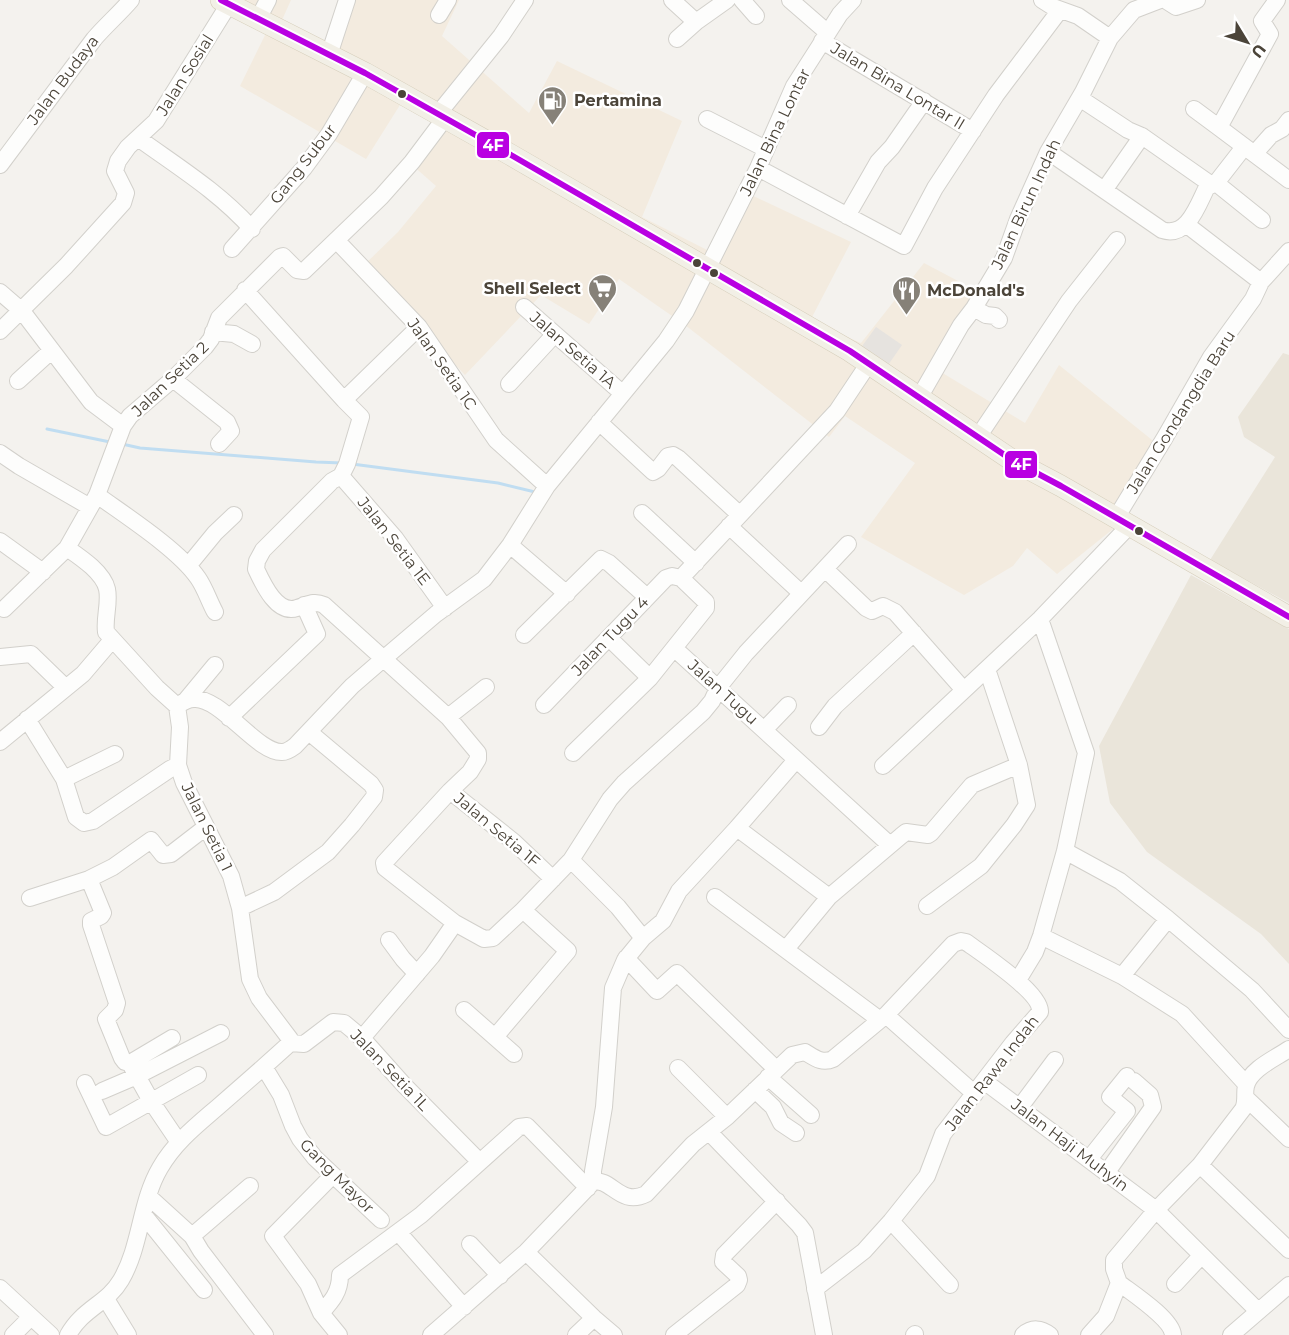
<svg xmlns="http://www.w3.org/2000/svg" width="1289" height="1335" viewBox="0 0 1289 1335" font-family="Montserrat,sans-serif">
	<style>
		.commercial { fill: #f3ebdf }
		.education { fill: #eae5da }
		.parking { fill: #e6e3df }
		.lines { fill: none; stroke-linecap: round; stroke-linejoin: round }
		.stream { stroke: #c0ddf1; stroke-width: 3 }
		.minor-casing { stroke: #d2d0cb; stroke-width: 18 }
		.major-casing { stroke: #d6cebb; stroke-width: 22 }
		.minor { stroke: #fdfdfc; stroke-width: 16 }
		.major { stroke: #f2efe6; stroke-width: 21 }
		.bus-1-casing { stroke: #fff; stroke-width: 10 }
		.bus-1 { stroke: #b900e2; stroke-width: 6 }
		.bus-dot { fill: #4b4439; stroke: #fff; stroke-width: 2 }
		.labels { text-anchor: middle; dominant-baseline: central; stroke-width: 5; stroke-linejoin: round; paint-order: stroke }
		.street-label { font-size: 16px; fill: #4b4439; stroke: #fff }
		.poi-label { font-size: 16px; font-weight: bold; fill: #4b4439; stroke: #fff; text-anchor: start }
		.line-badge { stroke: #fff; stroke-width: 2 }
		.badge-label { font-size: 16px; text-anchor: middle; font-weight: bold; fill: #fff }
	</style>
	<rect width="100%" height="100%" fill="#f4f2ee"/>
	<path class="commercial" d="M221,0h70l-13,29 51,26 22,-55h108l-17,36 87,77 28,-52 125,60 -40,96 71,36 32,-61 106,50 -41,79 51,22 63,-80 53,28 -41,78 89,54 34,-58 103,83 -44,77 -61,49 -30,-26 -14,18 -49,29 -103,-58 54,-74 -70,-47 -16,21 -144,-112 -66,-46 -30,45 -48,-29 -76,80 -103,-108 36,-35 38,-46 -25,-22 34,-46 -40,-21 -39,62 -126,-73 30,-61z"/>
	<path class="education" d="M1283,353l6,2v248l-79,-43 65,-103 -31,-20 -6,-20z
		M1191,575l98,54v335l-28,-30 -114,-82 -37,-49 -11,-57z"/>
	<path class="parking" d="M876,327l26,18 -16,23 -26,-19z"/>
	<g class="lines">
		<path class="stream" d="M47,429l63,13
			M122,444l18,4 176,14 26,1
			M352,464l146,19 37,9"/>
		<defs>
			<path id="minor" d="M672,0l24,22
				M742,0l14,16
				M790,0l38,33
				M1042,0l11,7 25,9 32,22
				M1165,0l11,7 21,-7
				M1277,0l-15,21 8,13 -48,88 -1,7 68,51
				M439,15l9,-15
				M258,19l10,-19
				M677,39l19,-17 31,-22
				M822,41l151,90
				M329,55l18,-55
				M1084,101l44,29 14,6 67,47
				M1194,109l27,20
				M438,114l63,-78 24,-36
				M707,119l59,30
				M138,138c40,29 81,54 114,91
				M1255,153l16,-18 11,-6 7,-9
				M1056,157l106,73c27,9 37,-29 47,-47l3,2 4,-2 46,37
				M0,165l94,-126c12,-14 25,-25 37,-39
				M758,168l146,78 31,-58 61,-93 64,-85
				M1216,183l28,-36
				M1105,189l37,-53
				M847,216l31,-54 14,-15 32,-46
				M1187,225l74,57
				M337,241l82,86 77,113 51,46
				M232,249l72,-81 25,-34 36,-61
				M245,290l99,110
				M0,292l22,19 69,91 32,24
				M524,307l98,86
				M974,308l12,7 9,1 4,4
				M419,327l-75,73 17,17 -14,47 -6,12 -9,5 -69,69 -6,11 -1,8c7,15 21,46 41,39 11,-3 16,-8 27,-3l124,112 30,36v6l-8,13 -20,19 -66,72 1,5 70,55 29,16 9,-1 30,-28 48,-50 39,-61 14,-16 79,-71 9,-11 6,-13 28,-35 102,-109
				M0,331l66,-65 57,-63 3,-10 -11,-22 3,-10 10,-14 28,-26 73,-117
				M213,332l21,2 18,10
				M173,379l54,43 4,9 -12,13
				M18,381l33,-30
				M509,384l45,-49
				M919,398l42,-73 13,-17 30,-50 14,-39 30,-67 35,-60 27,-54 24,-28 26,-10
				M599,422l54,50 5,-3 10,-13 5,-1 5,3 61,56
				M978,437l91,-136 48,-61
				M0,453l19,13 71,41
				M341,476l54,62 50,70
				M97,495c29,21 82,55 101,83 7,10 11,23 17,34
				M642,513l54,50
				M1116,518l48,-79 47,-82 42,-58 8,-17 28,-31
				M729,526l72,67
				M0,541l43,31
				M510,545l57,49
				M67,548c13,9 36,24 40,41 3,14 -3,29 -1,43l51,56 20,18
				M188,566l27,-33 19,-18
				M825,569l41,39 6,3 11,-5 12,6 68,77
				M681,578l156,-167 32,-48
				M4,609l63,-61 30,-53 26,-69 7,-10 43,-37 32,-32 6,-8 8,-21 61,-61 3,-1 14,14 7,1 77,-74 31,-35 33,-44
				M524,635l77,-76 8,4 38,34
				M609,638l41,40
				M675,649l215,196
				M0,657l31,-3 35,34
				M186,700l29,-35
				M544,705l122,-127 6,-2 9,2
				M448,717l38,-30
				M229,718l88,-84 -13,-29
				M27,719l37,60 12,38 8,6 9,-2 77,-52 8,-4
				M819,727l16,-21 79,-73
				M764,730l24,-25
				M0,742l83,-68 29,-34
				M573,753l77,-75 56,-70v-6l-25,-24
				M883,766l157,-147 90,-94
				M64,779l51,-25
				M450,791l64,51 39,37
				M737,828l92,69
				M1065,851l55,30 48,38 84,71 37,40
				M571,860l47,47 25,31
				M89,879l14,34 -2,3 -10,5v4l26,78 -2,7 -9,9 16,39 3,4 5,1
				M715,897l165,123
				M30,898l59,-19 24,-12 38,-27 12,15 8,-1 35,-27
				M927,906l54,-40 33,-41 13,-20 -8,-40 -32,-96
				M240,908l34,-16 54,-40 24,-27 22,-28 1,-7 -4,-6 -62,-52
				M1041,936l81,40 60,38 64,70
				M389,940l14,19 14,15
				M786,949l43,-52 72,-61 5,-4 22,3 3,-2 41,-48 47,-20
				M626,958l31,33 20,-18 99,96
				M1122,976l46,-57
				M1018,980l17,-28 6,-16 24,-85 21,-98 -46,-134
				M464,1010l50,44
				M886,1015l89,79
				M495,1037l73,-86 -45,-41
				M362,1038l70,-82 23,-33
				M290,1043l14,1 29,-22 11,1 18,15 42,47 76,77
				M130,1063l42,-25
				M132,1067l19,34 27,40
				M264,1067l17,28 12,31 7,13 15,19 66,62
				M678,1068l49,49
				M768,1077l43,38
				M984,1081l172,129 101,100
				M85,1083l21,44 92,-52
				M755,1090l18,17 8,16 15,10
				M102,1091l35,-15 84,-43
				M1246,1098l43,41
				M1020,1107l35,-47
				M709,1132l90,93 6,8 19,102
				M1089,1159l38,-48 -17,-14 17,-21
				M1200,1165l89,85
				M1107,1172l46,-65 -3,-12 -16,-14
				M333,1175l-60,61 35,48 13,29 18,22
				M593,1182c18,-5 27,25 53,12l47,-50 34,-27 65,-62 13,-3c10,6 17,12 28,7l53,-44 67,-71 8,-3 5,1c15,11 76,51 74,70l-27,31 -70,91 -16,42 -36,45 -27,30 -49,38
				M148,1196l44,40 9,15 64,84
				M143,1214l61,76
				M891,1221l59,64
				M398,1232l66,75
				M192,1236l58,-50
				M470,1244l30,32
				M526,1252l68,66 20,17
				M1119,1283c13,10 53,36 54,52
				M1175,1284l26,-28
				M0,1288l51,47
				M106,1299l22,36
				M321,1313c11,-12 19,-21 19,-38l81,-60 98,-88 8,-1 61,62
				M13,1335l18,-18
				M68,1335c15,-27 39,-31 53,-55 20,-34 19,-78 39,-112 15,-26 37,-43 59,-62 23,-20 46,-40 69,-61l2,-6 -31,-41 -9,-19 -10,-71 -9,-32 -47,-93 -6,-18 2,-38 -3,-21c6,-4 10,-7 17,-7 27,-2 63,54 88,53 5,0 9,-3 13,-6l57,-60 30,-26 54,-46 48,-35 26,-34 37,-59 119,-145 20,-30 72,-143 36,-82 46,-72 13,-14
				M431,1335l95,-83 67,-70v-11l11,-64 9,-119 12,-28 18,-22 20,-17 16,-30 58,-63 59,-68
				M576,1335l18,-17
				M674,1335l63,-50 2,-5 -1,-4 -15,-14 1,-7 53,-54
				M914,1335l1,-1
				M1023,1335c9,-8 18,-7 27,0
				M1089,1335l17,-19 13,-33 -5,-14v-9l42,-50 44,-45 43,-56c4,-8 1,-15 3,-23 4,-17 30,-28 43,-37
				M1231,1335l58,-50"/>
			<path id="major" d="M221,0l144,73 146,82 339,196 162,109 49,26 228,131"/>
		</defs>
		<use href="#minor" class="minor-casing"/>
		<use href="#major" class="major-casing"/>
		<use href="#minor" class="minor"/>
		<use href="#major" class="major"/>
		<defs>
			<path id="bus-1" d="M221,0l144,73 146,82 339,196 162,109 49,26 228,131"/>
		</defs>
		<use href="#bus-1" class="bus-1-casing"/>
		<use href="#bus-1" class="bus-1"/>
	</g>
	<defs>
		<symbol id="fuel-pin" viewBox="-11 -11 22 30"><path d="M0 17L-7.5 6A9.5 9.5 0 1 1 7.5 6Z" fill="#868178" stroke="#fff"/><path d="M-5.5-6h7V0h2V4h1.3V-2.5L3-4.5l.8-.8L6-3V5H2.5V1h-1V6h-7ZM-4.2-4.7v3.2H.2V-4.7Z" fill="#fff"/></symbol>
		<symbol id="supermarket-pin" viewBox="-11 -11 22 30"><path d="M0 17L-7.5 6A9.5 9.5 0 1 1 7.5 6Z" fill="#868178" stroke="#fff"/><path d="M-6-5.5h2.5l.6 2H6L4.5 2H-2.5L-4.4-4H-6ZM-1.5 3.2a1.3 1.3 0 1 0 .1 0ZM3 3.2a1.3 1.3 0 1 0 .1 0Z" fill="#fff"/></symbol>
		<symbol id="restaurant-pin" viewBox="-11 -11 22 30"><path d="M0 17L-7.5 6A9.5 9.5 0 1 1 7.5 6Z" fill="#868178" stroke="#fff"/><path d="M-5-6h1v4h1v-4h1v4h1v-4h1v5L-1.5 .5V6h-2V.5L-5-1ZM5-6V6H3V1.5H1.5Q1.5-4 5-6Z" fill="#fff"/></symbol>
	</defs>
	<g fill-rule="evenodd">
		<use href="#fuel-pin" x="536" y="84" width="33" height="45"/>
		<use href="#supermarket-pin" x="586" y="272" width="33" height="45"/>
		<use href="#restaurant-pin" x="890" y="274" width="33" height="45"/>
	</g>
	<g class="bus-dot">
		<circle cx="402" cy="94" r="5"/>
		<circle cx="697" cy="263" r="5"/>
		<circle cx="714" cy="273" r="5"/>
		<circle cx="1139" cy="531" r="5"/>
	</g>
	<g class="labels">
		<g class="street-label">
			<text transform="translate(185 75) rotate(-58)">Jalan Sosial</text>
			<text transform="translate(63 80) rotate(-53)">Jalan Budaya</text>
			<text transform="translate(898 86) rotate(31)">Jalan Bina Lontar II</text>
			<text transform="translate(775 132) rotate(-64)">Jalan Bina Lontar</text>
			<text transform="translate(303 164) rotate(-52)">Gang Subur</text>
			<text transform="translate(1026 204) rotate(-65)">Jalan Birun Indah</text>
			<text transform="translate(573 350) rotate(41)">Jalan Setia 1A</text>
			<text transform="translate(442 364) rotate(55)">Jalan Setia 1C</text>
			<text transform="translate(170 379) rotate(-44)">Jalan Setia 2</text>
			<text transform="translate(1181 412) rotate(-58)">Jalan Gondangdia Baru</text>
			<text transform="translate(394 541) rotate(52)">Jalan Setia 1E</text>
			<text transform="translate(610 636) rotate(-46)">Jalan Tugu 4</text>
			<text transform="translate(723 692) rotate(42)">Jalan Tugu</text>
			<text transform="translate(207 827) rotate(64)">Jalan Setia 1</text>
			<text transform="translate(497 830) rotate(40)">Jalan Setia 1F</text>
			<text transform="translate(390 1070) rotate(46)">Jalan Setia 1L</text>
			<text transform="translate(992 1073) rotate(-52)">Jalan Rawa Indah</text>
			<text transform="translate(1070 1145) rotate(37)">Jalan Haji Muhyin</text>
			<text transform="translate(337 1176) rotate(45)">Gang Mayor</text>
		</g>
		<g class="poi-label">
			<text x="574" y="100">Pertamina</text>
			<text x="581" y="288" text-anchor="end">Shell Select</text>
			<text x="927" y="290">McDonald's</text>
		</g>
	</g>
	<g class="line-badge">
		<rect x="476" y="131" width="34" height="28" rx="6" fill="#b900e2"/>
		<rect x="1004" y="450" width="34" height="29" rx="6" fill="#b900e2"/>
	</g>
	<g class="badge-label">
		<text x="493" y="151">4F</text>
		<text x="1021" y="470">4F</text>
	</g>
	<g transform="translate(1247 42) rotate(128)" stroke="#ffffff" stroke-width="4.5" paint-order="stroke">
	<path d="M0-4.5L10 22L0 15L-10 22Z" fill="#4b4439"/>
	<text y="-9" font-size="16" font-weight="bold" text-anchor="middle" fill="#4b4439">U</text>
	</g>
</svg>
